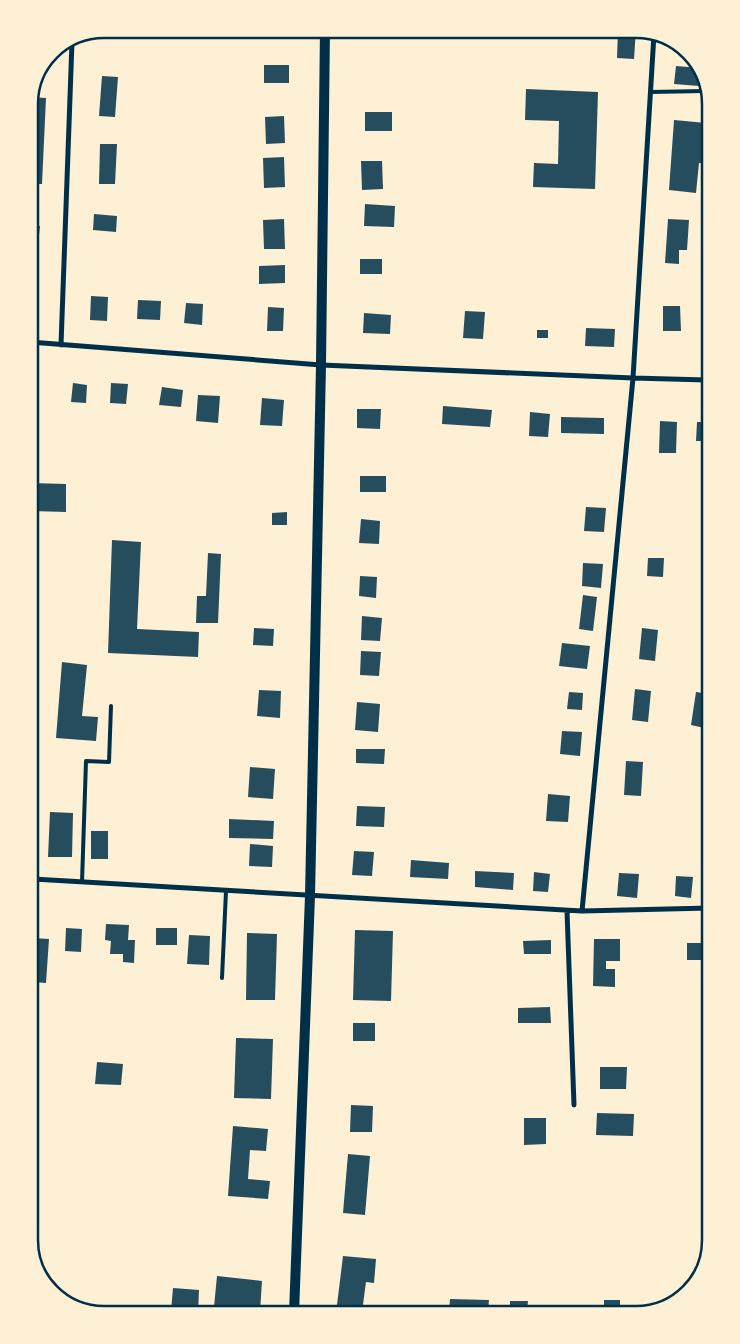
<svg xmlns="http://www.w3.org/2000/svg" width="740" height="1344" viewBox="0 0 740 1344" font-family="Raleway,sans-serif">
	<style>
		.building { fill: #264d5e }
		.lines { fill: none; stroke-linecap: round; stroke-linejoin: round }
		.service { stroke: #003049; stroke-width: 4 }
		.minor { stroke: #003049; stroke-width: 5 }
		.secondary { stroke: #003049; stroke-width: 10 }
		.rim { fill: none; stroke: #003049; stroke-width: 2.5 }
	</style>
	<rect width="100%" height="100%" fill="#fdf0d5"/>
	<path class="building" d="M104,29h14v10l-16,-2v-7z
		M267,29h23l-1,4 -22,-1z
		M618,29h18l-2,30 -17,-1z
		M264,65h25v18h-25z
		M676,66l24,2 -1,18 -25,-2z
		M102,76l16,1 -3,40 -16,-1z
		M526,89l72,3 -3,97 -62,-2 1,-24 24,1 1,-43 -34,-1z
		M30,97l16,1 -4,86h-13v-85z
		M365,112h27v19h-27z
		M284,116l1,27 -19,1 -1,-27z
		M674,120l32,3v41l-7,-1 -3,30 -27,-3z
		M100,144h17l-2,40h-16z
		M284,157l1,30 -21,1 -1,-30z
		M361,161h21l1,28 -21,1z
		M365,204l30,2 -1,21 -30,-1z
		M94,214l23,2 -1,16 -23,-2z
		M284,219l1,30h-21l-1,-29z
		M668,219l21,1 -2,30h-8v14l-14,-1z
		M30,225l10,1 -2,17 -8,-1z
		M360,259h22v15h-22z
		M285,265v18l-26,1v-18z
		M91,296l17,1 -1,24 -17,-1z
		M30,300h9l-1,12 -8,-1z
		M138,300l23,1 -1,19 -23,-1z
		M186,303l17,1 -1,21 -18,-2z
		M663,306h17l1,25h-18z
		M268,307l16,1 -1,23h-16z
		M465,311l20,1 -2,27 -20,-1z
		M364,313l27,2 -1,19 -27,-1z
		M586,328l29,1 -1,18 -29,-1z
		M537,330h11v8h-11z
		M73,383l14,2 -1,18 -15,-1z
		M111,383l17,1 -2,20 -16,-1z
		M162,387l21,3 -2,17 -22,-2z
		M198,395l22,1 -2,27 -22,-2z
		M262,398l22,2 -2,26 -22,-1z
		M443,406l49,4 -2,17 -48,-3z
		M357,409h24l-1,20 -23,-1z
		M530,412l20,2 -2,23 -19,-1z
		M561,417l43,1v16l-43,-1z
		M660,421l17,1 -1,31h-17z
		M697,422h10v19h-11z
		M360,476h26v16h-26z
		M31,483l35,1v28l-35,-1z
		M586,507l20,1 -2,24 -20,-1z
		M287,512v13h-15v-12z
		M361,519l19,2 -1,23 -20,-1z
		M112,540l29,2 -4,87 62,3 -1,25 -90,-4z
		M208,553l13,1 -3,69h-22l1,-27h9z
		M648,558h16l-1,19 -16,-1z
		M583,563l20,1 -2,24 -19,-2z
		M360,576l17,1 -1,21 -17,-2z
		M583,595l14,2 -4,34 -14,-2z
		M362,616l20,2 -2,23 -19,-1z
		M254,628l20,1 -1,17 -20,-1z
		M642,628l16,2 -3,31 -16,-2z
		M704,640h4v16h-6z
		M562,643l28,3 -3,23 -28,-3z
		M361,651l20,1 -2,24 -19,-1z
		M62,662l25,3 -5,51 16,1 -2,24 -40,-3z
		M635,689l16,2 -3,31 -16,-2z
		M259,690l22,1 -1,27 -23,-2z
		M569,692l14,1 -1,17 -15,-1z
		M696,692l13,2v35l-18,-4z
		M357,702l23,2 -2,28 -23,-2z
		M562,731l20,1 -2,24 -20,-2z
		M356,749h29l-1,15 -28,-1z
		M626,761l17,1 -2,34 -17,-1z
		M250,767l25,2 -2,30 -25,-2z
		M548,794l22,2 -2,26 -22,-1z
		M357,806l28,1 -1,20 -28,-1z
		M50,812l23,1 -1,44h-24z
		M229,819l45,2 -1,18 -44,-1z
		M91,831h17v28h-17z
		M250,844l23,2 -1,21 -23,-1z
		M354,851l20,1 -2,24 -20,-1z
		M411,860l38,3 -1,16 -38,-2z
		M475,871l39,2 -1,17 -38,-3z
		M534,872l16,2 -2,18 -15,-1z
		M619,873l20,1 -2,24 -20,-2z
		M676,876l17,1 -2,21 -16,-2z
		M106,924l23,1 -1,15h7l-1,23 -11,-1v-8h-13l1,-13 -6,-1z
		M66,928l16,1 -1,23 -16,-1z
		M156,928h21v17h-21z
		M355,930l38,1 -2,70 -38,-1z
		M247,933l30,1 -2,66h-29z
		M189,935l21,1 -1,29 -22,-1z
		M34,938l15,1 -3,44 -13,-1z
		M594,939h26v22h-14v8h9v18l-22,-1z
		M551,940v14h-27l-1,-13z
		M687,943h23v17h-23z
		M550,1007l1,16h-33v-15z
		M353,1023h22v18h-22z
		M236,1038l37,1 -2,60 -37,-1z
		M97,1062l26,2 -2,21 -26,-1z
		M600,1067h27l-1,22h-26z
		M351,1105l22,1 -1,26h-22z
		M597,1113l37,1 -1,22 -37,-1z
		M524,1118h22v26l-22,1z
		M233,1126l35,3 -2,22 -16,-1 -2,29 22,2 -2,18 -40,-3z
		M348,1154l22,2 -5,59 -22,-2z
		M343,1256l33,3 -2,24 -8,-1 -4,30 -26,1z
		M217,1276l45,5 -2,31 -46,-5z
		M173,1288l26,2 -1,23 -27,-2z
		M450,1299l39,1 -1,11 -39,1z
		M604,1300h16v10h-16z
		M510,1301h18l-1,10h-17z"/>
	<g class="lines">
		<path class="service" d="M650,92l55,-1
			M82,882l4,-121 23,1 2,-56
			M222,978l4,-87"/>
		<path class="minor" d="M30,342l291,23 312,13 74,2
			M61,345l11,-303
			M33,879l549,32 128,-3
			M567,911l7,194
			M582,911l51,-533 21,-344"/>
		<path class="secondary" d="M294,1313l16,-417 11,-531 4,-336"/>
	</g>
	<path d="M0 0H740V1344H0ZM104 38H636A66 66 0 0 1 702 104V1240A66 66 0 0 1 636 1306H104A66 66 0 0 1 38 1240V104A66 66 0 0 1 104 38Z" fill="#fdf0d5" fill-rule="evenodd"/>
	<path class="rim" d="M104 38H636A66 66 0 0 1 702 104V1240A66 66 0 0 1 636 1306H104A66 66 0 0 1 38 1240V104A66 66 0 0 1 104 38Z"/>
</svg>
